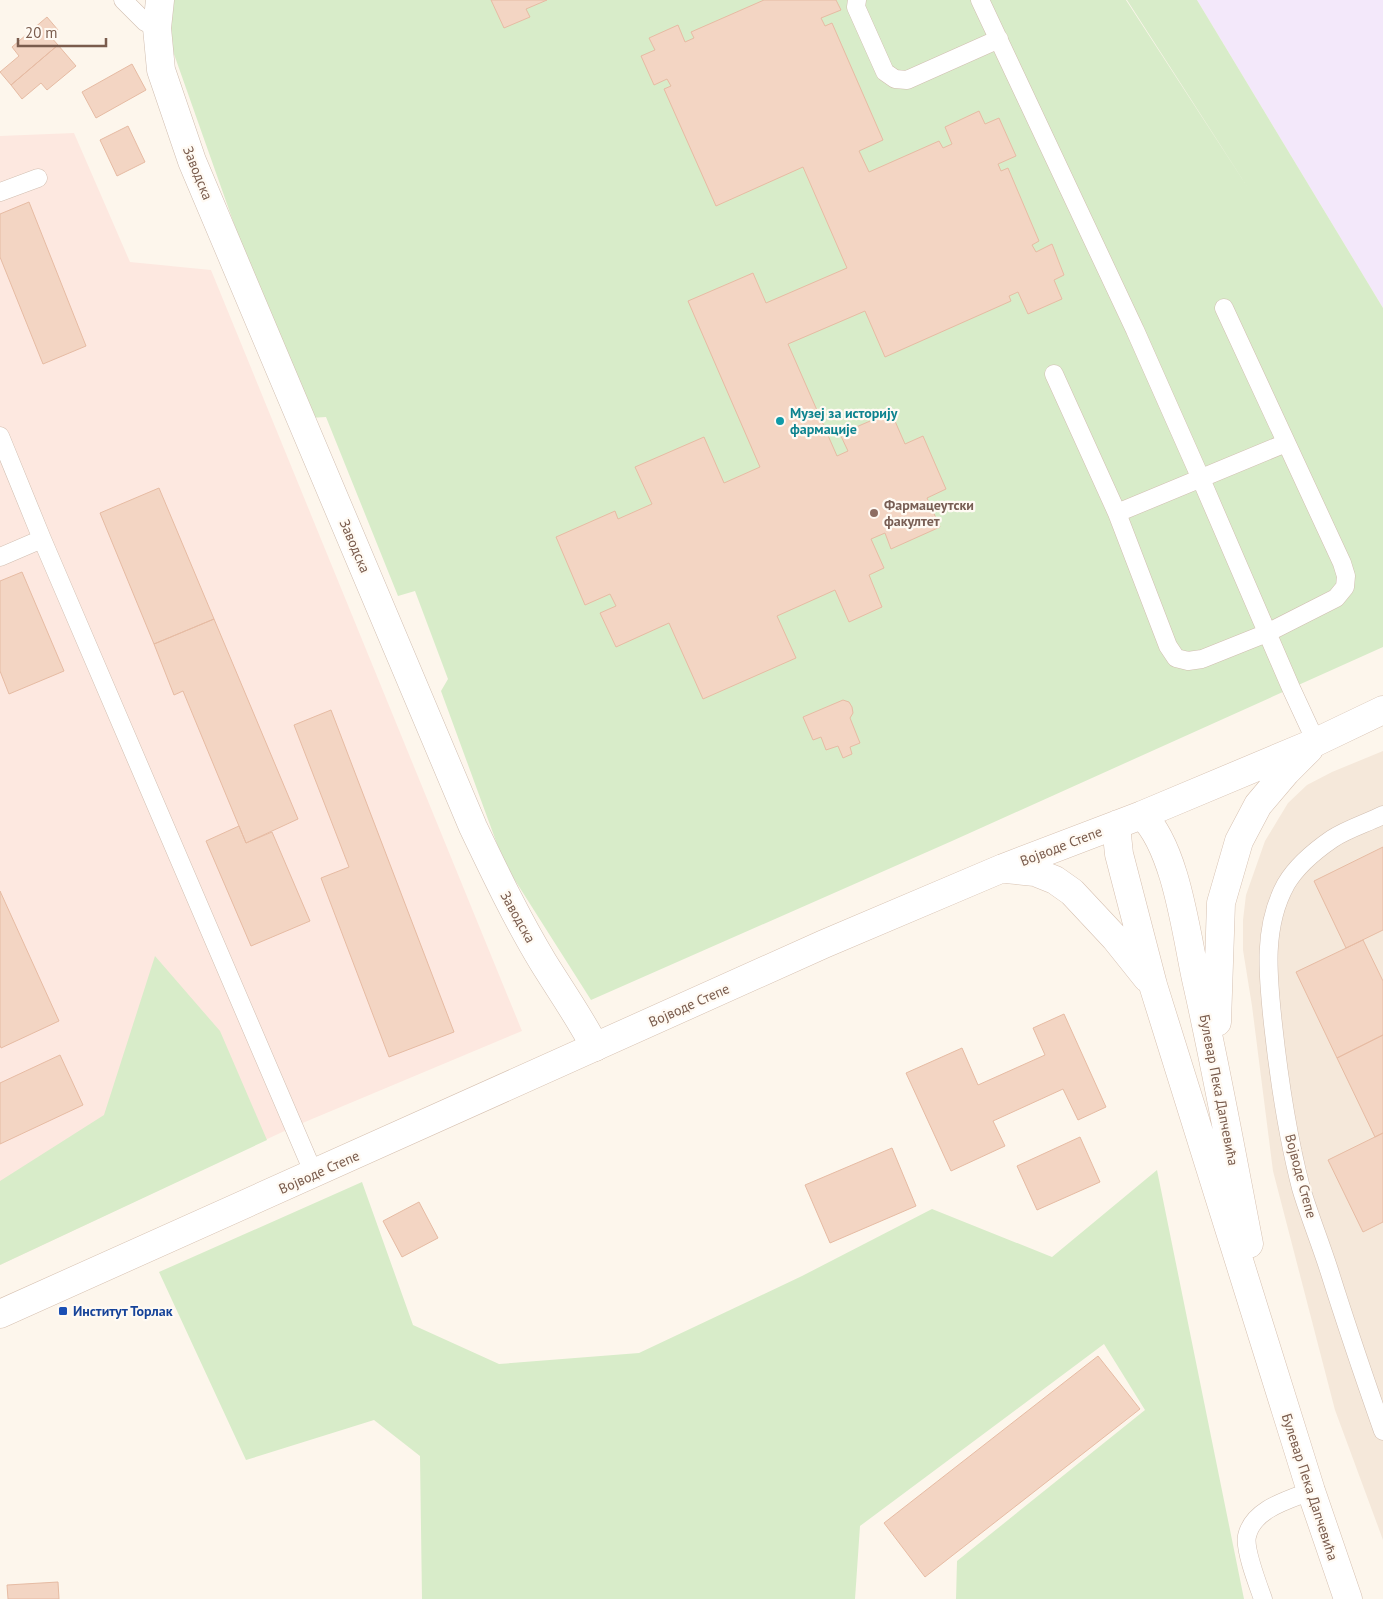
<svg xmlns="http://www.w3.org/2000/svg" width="1383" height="1599" viewBox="0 0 1383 1599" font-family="'PT Sans',sans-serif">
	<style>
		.residential { fill: #f5e8da }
		.commercial { fill: #fde8e0 }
		.education { fill: #f3e8fa }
		.green { fill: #d8ecc9 }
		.building { fill: #f3d5c3; stroke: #e6bba3 }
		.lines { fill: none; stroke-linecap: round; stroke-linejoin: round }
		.lane-casing { stroke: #d1beb0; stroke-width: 19 }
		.street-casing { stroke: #d1beb0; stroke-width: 29 }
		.secondary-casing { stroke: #d6c0b0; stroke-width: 29 }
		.lane { stroke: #fff; stroke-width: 18 }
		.street { stroke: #fff; stroke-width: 28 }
		.secondary { stroke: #fff; stroke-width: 28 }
		.culture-dot { fill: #0f9aa8; stroke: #fffaf3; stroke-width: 2 }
		.education-dot { fill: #8d6e63; stroke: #fffaf3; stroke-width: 2 }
		.transit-dot { fill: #1a4fb4; stroke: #fffaf3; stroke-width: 2 }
		.labels { text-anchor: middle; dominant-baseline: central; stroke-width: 4.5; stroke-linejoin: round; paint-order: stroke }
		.street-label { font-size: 14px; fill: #7a5c4d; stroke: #fffaf3 }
		.culture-label { font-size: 14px; font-weight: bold; fill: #0d838f; stroke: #fffaf3; text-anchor: start }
		.education-label { font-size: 14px; font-weight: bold; fill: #785e54; stroke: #fffaf3; text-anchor: start }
		.transit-label { font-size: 14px; font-weight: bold; fill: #164399; stroke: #fffaf3; text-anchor: start }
	</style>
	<rect width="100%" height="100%" fill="#fdf6ec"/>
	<path class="residential" d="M1383,751v789l-48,-130 -62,-239 -21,-165 -9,-56v-30l3,-25 19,-54 23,-38 19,-18 25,-13z"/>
	<path class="commercial" d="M74,133l56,129 81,8 311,761 -229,96 -293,138v-1129z"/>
	<path class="education" d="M1197,0h186v308z"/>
	<path class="green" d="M172,0h954l124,191 -123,-191h70l186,308v339l-431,194 -361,159 -87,-137 -63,-172 7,-12 -33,-88 -17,5 -72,-179 -16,1 -60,-149 -81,-229z
		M155,956l65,75 47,109 -267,125v-84l104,-66z
		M1157,1170l87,429h-288l1,-38 188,-151 -41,-66 -244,182 -5,73h-433l-2,-143 -46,-36 -128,40 -87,-188 203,-90 51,143 86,39 140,-11 163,-77 130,-67 120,48z"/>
	<path class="building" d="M491,0h56l-21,9 4,8 -26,11z
		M764,0h72l5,10 -20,8 4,8 7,-3 51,117 -24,11 10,21 70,-31 4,7 9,-4 -7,-17 34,-16 6,13 14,-6 17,38 -18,8 3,7 7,-3 31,73 -7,4 4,7 16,-8 12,31 -10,5 8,19 -34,15 -10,-22 -9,4 2,5 -126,56 -20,-46 -77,33 49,112 11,-5 -8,-17 51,-22 14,32 18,-8 23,53 -19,9 13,29 -49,22 -6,-16 -14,6 13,29 -15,7 13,32 -33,15 -14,-32 -58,26 19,42 -93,41 -34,-76 -53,24 -16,-34 16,-7 -6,-12 -25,11 -29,-68 59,-26 3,8 34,-15 -17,-37 69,-30 20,46 36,-16 -72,-166 65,-28 13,30 81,-35 -44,-101 -87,39 -52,-117 7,-3 -4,-7 -13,6 -13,-29 14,-6 -6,-12 29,-13 7,17 9,-4 -3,-6z
		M47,17l11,13 -8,6 8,9 -47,40 -11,-13 19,-16 -7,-9z
		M58,45l18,21 -29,24 -6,-7 -19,16 -11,-14z
		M132,64l14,26 -50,28 -14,-26z
		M128,126l17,36 -28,14 -17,-36z
		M29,202l57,144 -43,18 -43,-107v-43z
		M159,488l55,131 -60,25 -54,-131z
		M22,572l42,99 -55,23 -9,-23v-90z
		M214,619l84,200 -52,24 -63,-152 -9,4 -20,-51z
		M843,700l6,2 3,5 1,6 -3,5 10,25 -10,4 2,7 -9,4 -5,-12 -12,4 -5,-13 -8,3 -10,-23z
		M331,710l123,322 -65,25 -68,-179 28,-11 -55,-142z
		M239,826l7,17 26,-11 38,89 -59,25 -45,-105z
		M1383,847v83l-37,18 -32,-67z
		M0,891l59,130 -58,27 -1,-3z
		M1363,940l20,41v54l-46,23 -41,-86z
		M1064,1014l42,93 -28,13 -15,-31 -70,32 12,25 -54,25 -45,-98 56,-25 16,37 67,-30 -12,-27z
		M1383,1035v98l-8,4 -38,-79z
		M60,1055l23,50 -83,39v-61z
		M1383,1133v89l-20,10 -35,-72z
		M1080,1137l20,45 -63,28 -20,-44z
		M892,1148l24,58 -86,37 -25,-58z
		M419,1202l19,36 -36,19 -19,-36z
		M1098,1356l42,53 -215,168 -41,-54z
		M58,1582l1,17h-51l-1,-14z"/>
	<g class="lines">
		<defs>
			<path id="lane" d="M123,0l22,22 12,6
				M857,0l-1,7 29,65 10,7 12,1 92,-41
				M980,0l155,330 66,149 90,209 25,54
				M0,192l38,-14
				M1054,374l63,139 51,133 8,12 12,3 14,-2 65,-26 69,-35 9,-11 1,-11 -4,-13 -118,-255
				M0,436l42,103 272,635
				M1117,513l169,-70
				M0,557l42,-18
				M1383,815c-16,8 -36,14 -51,24 -16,11 -36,28 -46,45 -24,43 -18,93 -13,140 6,55 14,110 28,164 8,27 19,54 28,82 17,54 35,107 54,161
				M1263,1599c-5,-14 -19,-50 -16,-63 6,-27 41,-36 64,-45"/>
			<path id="street" d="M160,0l-3,28 4,42 31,91 281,666c22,46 44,92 70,135 18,29 37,56 52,85"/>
			<path id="secondary" d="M1142,815c34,33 44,118 54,164 20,88 36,177 53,265
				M1118,824l-1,11 2,19 34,131 158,506 37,108
				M1005,869l30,3 20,8 17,12 43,46 32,40
				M1217,1022l4,-119 18,-62 19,-36 28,-33 23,-23
				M0,1314l824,-370 179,-76 139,-53 174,-73 67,-32"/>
		</defs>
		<use href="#lane" class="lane-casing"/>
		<use href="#street" class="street-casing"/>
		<use href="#secondary" class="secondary-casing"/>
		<use href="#lane" class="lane"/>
		<use href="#street" class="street"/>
		<use href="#secondary" class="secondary"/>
	</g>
	<circle class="culture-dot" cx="780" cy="421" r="5"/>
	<circle class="education-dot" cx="874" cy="513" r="5"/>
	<rect class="transit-dot" x="58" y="1306" width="10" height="10" rx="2.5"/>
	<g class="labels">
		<g class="street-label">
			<text transform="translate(198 173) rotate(68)">Заводска</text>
			<text transform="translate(355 546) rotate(67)">Заводска</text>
			<text transform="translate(1061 846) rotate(-21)">Војводе Степе</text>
			<text transform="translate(518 917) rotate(61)">Заводска</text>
			<text transform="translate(689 1005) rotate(-24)">Војводе Степе</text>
			<text transform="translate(1219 1090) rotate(79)">Булевар Пека Дапчевића</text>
			<text transform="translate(319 1172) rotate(-24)">Војводе Степе</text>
			<text transform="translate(1301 1176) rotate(75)">Војводе Степе</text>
			<text transform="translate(1310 1487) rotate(72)">Булевар Пека Дапчевића</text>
		</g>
		<g class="culture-label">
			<text x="790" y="413">Музеј за историју<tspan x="790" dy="16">фармације</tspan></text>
		</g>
		<g class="education-label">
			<text x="884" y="505">Фармацеутски<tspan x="884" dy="16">факултет</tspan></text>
		</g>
		<g class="transit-label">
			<text x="73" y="1311">Институт Торлак</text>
		</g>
	</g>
	<path d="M18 38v8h88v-8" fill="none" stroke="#7a5c4d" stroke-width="2.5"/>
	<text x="25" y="38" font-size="15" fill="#7a5c4d" stroke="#fffaf3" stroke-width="4" paint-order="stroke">20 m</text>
</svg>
